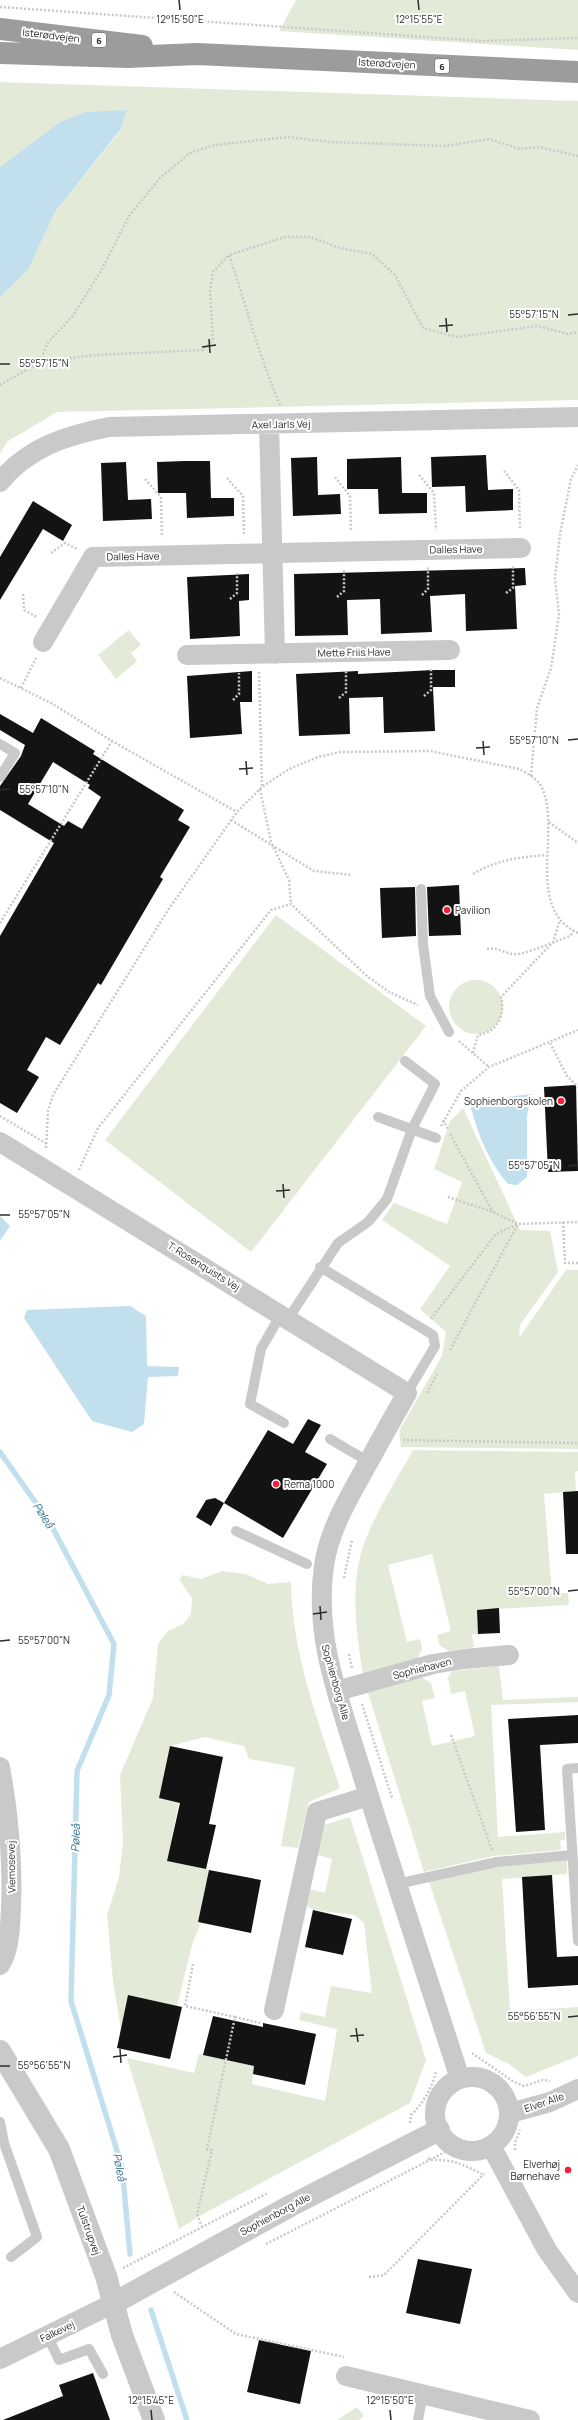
<svg xmlns="http://www.w3.org/2000/svg" width="578" height="2420" viewBox="0 0 578 2420" font-family="Manrope,sans-serif">
	<style>
		.green { fill: #e3ebd8 }
		.water { fill: #c2dfed }
		.lines { fill: none; stroke-linecap: round; stroke-linejoin: round }
		.stream { stroke: #c2dfed; stroke-width: 5.5 }
		.building { fill: #131313; fill-rule: evenodd }
		.path { stroke: #c9c9c9; stroke-width: 2.5; stroke-dasharray: 2 2; stroke-linecap: butt }
		.service { stroke: #c9c9c9; stroke-width: 10 }
		.minor { stroke: #c9c9c9; stroke-width: 20 }
		.tertiary { stroke: #c9c9c9; stroke-width: 22 }
		.trunk { stroke: #9c9c9c; stroke-width: 22 }
		.ticks { fill: none; stroke: #2c2c2c; stroke-width: 1.5 }
		.poi-dot { fill: #f0203c; stroke: #fff; stroke-width: 1.5 }
		.labels { text-anchor: middle; dominant-baseline: central; stroke-width: 4; stroke-linejoin: round; paint-order: stroke }
		.shield { fill: #fff; stroke: #6b6b6b; stroke-width: 1 }
		.shield-label { font-size: 9px; font-weight: bold; fill: #2c2c2c }
		.street-label { font-size: 10px; fill: #2c2c2c; stroke: #fff }
		.poi-label { font-size: 10px; fill: #2c2c2c; stroke: #fff; text-anchor: start }
		.water-label { font-size: 11px; font-style: italic; fill: #357492; stroke: #fff }
		.ticks-label { font-size: 10px; text-anchor: middle; fill: #2c2c2c; stroke: #fff; stroke-width: 4; stroke-linejoin: round; paint-order: stroke }
	</style>
	<rect width="100%" height="100%" fill="#fff"/>
	<path class="green" d="M296,0h282v50l-299,-19z
		M0,82l578,19v299l-521,12 -49,29 -8,12v-156l28,-27 27,-58 65,-81 -60,-9 -60,45z
		M129,630l12,15 -10,8 6,8 -21,18 -18,-24z
		M276,915l150,111 -175,226 -146,-112z
		M449 1007a27 27 0 1 1 54 0a27 27 0 1 1-54 0Z
		M463,1108l57,122 30,1 8,41 -38,53 -1,13 47,-68h12v179l-177,-2 -2,-16 43,-75 4,-24 -26,-23 30,-43 -68,-46 12,-17 53,21 15,-42 -28,-13 16,-48z
		M413,1450l165,2v19l-3,1 1,19 -32,3 8,99h16l1,12 -92,5 1,24h-6l2,13 -25,4 -9,-5 -3,-11 14,-4 -19,-77 -44,11 19,77 13,-3 2,10 -5,11 -54,15c-6,-39 -12,-78 -3,-118 8,-33 36,-76 53,-107z
		M222,1571l24,3 22,10 23,-2c1,72 27,138 49,206l-31,14 -11,46 -17,-2 14,-79 -46,-8 -5,-13 -39,-9 -35,9 -11,52 20,4 -12,59 42,9 -11,52 2,4 -7,15 -16,65 -49,-11 -7,35 -8,-49 -6,-66 12,-38 4,-34 -3,-68 33,-77 5,-55 10,-12 15,-7 8,-10 1,-16 -13,-19 4,-4 18,4z
		M499,1666l4,34 75,-3v5l-87,3 7,132 67,-5v7l-5,2 1,9 -68,6 -69,16 -56,-179 53,-16 10,6 4,15 -13,3 10,45 43,-10 -10,-45 -14,3 -3,-16 4,-7z
		M350,1817l76,243 -16,43 -205,110 -26,16 -52,-171 67,15 5,-19 55,12 -2,18 73,17 12,-72 -38,-9 2,-8 24,5 6,-31 41,7 -8,-70 -10,-8 -41,-5 -10,-7 3,-15 19,5 7,-34 -18,-5 10,-29z
		M567,1860v14l-65,5 8,132 68,-4v49l-52,21 -17,-13 -23,-11 -57,-171 72,-17z
		M357,2407l7,9 -5,4h-22z"/>
	<path class="water" d="M127,110l-7,20 -65,82 -27,58 -28,27v-130l60,-45 26,-10z
		M531,1094l-4,22v61l-10,8 -9,-1c-18,-20 -30,-49 -37,-76l8,-8z
		M0,1216l10,10 -10,15z
		M130,1306l16,10 1,50 32,1 -1,9 -30,1 -4,47 -12,8 -40,-11 -68,-103 3,-8z"/>
	<g class="lines">
		<path class="stream" d="M0,1452l50,71 64,121 -5,51 -32,76 -6,230 51,166 8,87
			M151,2310l36,110"/>
	</g>
	<path class="building" d="M486,455l2,35 25,-1v21l-47,2 -1,-26 -33,1 -1,-30z
		M317,457l1,38 22,-1 1,20 -48,2 -2,-58z
		M401,457l1,36h25v20l-48,1 -1,-25h-31v-30z
		M185,461h25l1,37h23v18l-47,2 -1,-25h-28l-1,-31z
		M126,462l2,38 23,-1 1,20 -49,2 -2,-58z
		M33,501l39,24 -9,16 -20,-12 -43,71v-43z
		M525,568l1,17 -11,1 2,43 -51,2 -1,-37 -35,2 2,36 -51,2 -1,-35 -33,1 1,35 -53,1 -1,-62z
		M249,574v26l-10,1 1,35 -50,3 -3,-62z
		M433,670h22v17h-22l2,44 -51,2 -1,-36 -34,1 1,36 -51,2 -3,-62 62,-3v3z
		M252,671v31h-12l2,32 -52,4 -3,-62z
		M0,714l33,19 8,-15 54,33 -2,3 91,56 -6,10 12,7 -30,50 3,2 -62,106 -3,-2 -38,62 -14,-8 -19,33 12,7 -22,36 -17,-10v-167l54,-93 -54,-33v-24l21,-30 4,-11 -25,-15zM53,762l37,23 -2,3 13,9 -19,32 -14,-8 -4,5 -36,-22z
		M459,885l2,50 -32,1 -2,-49z
		M415,887l1,49 -34,2 -2,-50z
		M576,1085l2,86 -30,1 -4,-85z
		M308,1419l13,6 -16,27 22,12 -44,74 -59,-35 44,-73 25,14z
		M578,1491v63h-12l-3,-62z
		M215,1498l9,5 -13,23 -15,-9 10,-17z
		M499,1608l1,25 -22,1 -1,-24z
		M578,1715v28l-38,2 5,85 -29,2 -8,-113z
		M170,1746l53,11 -14,67 7,1 -10,44 -39,-8 13,-58 -21,-5z
		M209,1870l52,10 -10,53 -53,-11z
		M552,1875l5,82 21,-1v29l-50,3 -6,-111z
		M313,1910l39,9 -9,36 -38,-8z
		M128,1995l54,12 -12,52 -53,-11z
		M213,2016l50,11v-4l53,11 -11,51 -52,-11 1,-8 -51,-11z
		M418,2259l54,10 -12,55 -54,-11z
		M259,2340l52,11 -11,53 -53,-12z
		M93,2373l17,47h-107l60,-24 -4,-11z"/>
	<g class="lines">
		<path class="path" d="M0,7l482,34 96,-3
			M40,362l8,-20 24,-25 29,-46 28,-55 31,-38 30,-25 25,-8 73,-8 41,5 116,4 44,-7 31,10 19,-2 39,9
			M0,385l40,-23 56,-7 107,-5 10,-10 -3,-49 3,-19 16,-17
			M280,405c-21,-49 -34,-100 -51,-150l56,-18h25l30,11 32,6 23,21 28,53 34,9 80,-11 31,8 10,-2
			M504,471l15,19 1,39
			M419,475l15,18 2,37
			M335,477l15,19 1,36
			M227,478l16,18 1,40
			M145,479l16,18 1,40
			M51,553l14,-10 12,6
			M506,593l7,-5v-22
			M23,594l1,16 13,7
			M422,595l6,-6v-22
			M337,597l7,-6v-22
			M230,599l7,-6v-20
			M259,672l3,115
			M0,678l51,25 61,38 125,71
			M21,688l15,-30
			M424,696l7,-6v-21
			M339,698l7,-6v-21
			M233,700l6,-6v-21
			M531,776l6,-68 14,-40 8,-53 -4,-37 5,-44 11,-55 7,-14
			M260,789l11,53 18,38 2,24
			M231,820l83,51 38,4
			M549,822l29,21
			M473,874c23,-14 47,-17 73,-19
			M0,923l112,-182
			M487,949c10,-3 21,7 32,5 17,-4 34,-12 51,-18l4,-5
			M459,1041l30,26
			M550,1043l17,33 11,11
			M473,1053l5,-18c20,-3 27,-20 23,-38l52,-55 7,-22
			M0,1116l47,28
			M443,1120l5,9
			M441,1126l20,-35 28,-24 89,-37
			M450,1134l43,78
			M46,1148l2,-37 5,-16 115,-185 69,-98 25,-25 27,-18 29,-12 22,-5 90,-1 89,18c8,4 17,9 22,17 22,42 -18,122 37,147
			M79,1170l19,-42 173,-218 20,-6 76,72 22,16 29,13
			M448,1197l45,15 25,12 60,-2
			M563,1222l2,41h13
			M431,1319l65,-85 22,-10
			M450,1350l68,-126
			M427,1393l10,-19
			M403,1440l175,3
			M344,1578l8,-38
			M349,1654l3,14
			M362,1704l30,94
			M451,1735l41,115
			M193,1964l-8,42 50,11 -28,132 5,1 -15,64 5,13
			M235,2017l25,6
			M472,2053l42,29 10,4 19,-6 7,1
			M429,2111l7,-4
			M410,2123l1,-8c12,-11 22,-29 25,-44
			M515,2150v-7l5,-13
			M428,2158l2,2c23,-1 32,4 52,14
			M266,2244l189,-97
			M123,2268l145,-75
			M369,2277l15,-2 100,-101
			M174,2292l62,42 108,23"/>
		<path class="service" d="M0,744l15,9 -15,24
			M421,889l2,55 7,52 19,36
			M378,1117l58,21
			M320,1267l113,68 2,11 -28,47
			M281,1314l-20,35 -11,55 34,19
			M288,1319l50,-76 30,-21 19,-23 25,-70 23,-45 -30,-23
			M330,1439l39,23
			M236,1531l71,33
			M578,1768l-11,1 11,172
			M397,1884l100,-22 75,-7
			M0,2122l4,21 33,94 -26,20
			M47,2335l12,25 30,-11 14,25
			M418,2420l5,-26"/>
		<path class="minor" d="M269,424l6,230
			M0,482c28,-35 68,-47 109,-55l469,-10
			M43,642l50,-85 428,-9
			M187,655l263,-5
			M0,1142l407,251c-13,23 -26,46 -39,70 -18,33 -39,66 -44,103 -11,75 19,143 40,214 31,100 64,199 96,299
			M337,1691l96,-27 31,-5 45,-4
			M0,1767c9,49 13,92 11,141 -1,18 -1,42 -11,57
			M274,2010l43,-198 52,-16
			M435 2114a37 37 0 1 1 74 0a37 37 0 1 1-74 0Z
			M510,2113l40,-11 28,-13
			M491,2146l56,104 31,43
			M0,2359l114,-56
			M346,2376l184,44"/>
		<path class="tertiary" d="M0,2051l59,98 47,127 16,59 32,85
			M114,2303l178,-98 147,-75"/>
		<path class="trunk" d="M0,29l142,17
			M0,53l128,4 69,-3 381,18"/>
	</g>
	<path class="ticks" d="M179,0l1,10M418,0l1,10M568,315l10,-1M446,318l1,14M439,326l14,-1M209,339l1,14M202,347l14,-2M0,364h10M568,740l10,-1M483,741l1,14M476,748l14,-1M246,761l1,14M239,769l14,-1M0,790l10,-1M568,1166l10,-1M283,1184l1,14M276,1191l14,-1M0,1215h10M568,1591l10,-1M320,1606l1,14M313,1614l14,-2M0,1641l10,-1M568,2017l10,-1M356,2028l2,14M350,2036l14,-1M120,2049l1,14M113,2057l14,-2M0,2066h10M151,2410l1,10M390,2410l1,10"/>
	<g class="poi-dot">
		<circle cx="447" cy="910" r="4"/>
		<circle cx="561" cy="1101" r="4"/>
		<circle cx="276" cy="1484" r="4"/>
		<circle cx="568" cy="2170" r="4"/>
	</g>
	<g class="labels">
		<g class="shield">
			<rect x="92" y="33" width="14" height="14" rx="3"/>
			<rect x="435" y="59" width="14" height="14" rx="3"/>
		</g>
		<g class="shield-label">
			<text x="99" y="40">6</text>
			<text x="442" y="66">6</text>
		</g>
		<g class="street-label">
			<text transform="translate(51 35) rotate(7)">Isterødvejen</text>
			<text transform="translate(387 63) rotate(3)">Isterødvejen</text>
			<text transform="translate(281 424) rotate(-1)">Axel Jarls Vej</text>
			<text transform="translate(456 549) rotate(-1)">Dalles Have</text>
			<text transform="translate(133 556) rotate(-1)">Dalles Have</text>
			<text transform="translate(354 652) rotate(-1)">Mette Friis Have</text>
			<text transform="translate(204 1266) rotate(32)">T. Rosenquists Vej</text>
			<text transform="translate(422 1668) rotate(-14)">Sophiehaven</text>
			<text transform="translate(336 1682) rotate(74)">Sophienborg Alle</text>
			<text transform="translate(11 1867) rotate(-91)">Viemosevej</text>
			<text transform="translate(544 2102) rotate(-19)">Elver Alle</text>
			<text transform="translate(275 2214) rotate(-28)">Sophienborg Alle</text>
			<text transform="translate(89 2230) rotate(70)">Tulstrupvej</text>
			<text transform="translate(57 2331) rotate(-26)">Falkevej</text>
		</g>
		<g class="poi-label">
			<text x="455" y="910">Pavilion</text>
			<text x="553" y="1101" text-anchor="end">Sophienborgskolen</text>
			<text x="284" y="1484">Rema 1000</text>
			<text x="560" y="2164" text-anchor="end">Elverhøj<tspan x="560" dy="12">Børnehave</tspan></text>
		</g>
		<g class="water-label">
			<text transform="translate(44 1515) rotate(57)">Pøleå</text>
			<text transform="translate(75 1838) rotate(-88)">Pøleå</text>
			<text transform="translate(120 2167) rotate(79)">Pøleå</text>
		</g>
	</g>
	<g class="ticks-label">
		<text x="180" y="23">12°15'50"E</text>
		<text x="419" y="23">12°15'55"E</text>
		<text x="534" y="318">55°57'15"N</text>
		<text x="44" y="367">55°57'15"N</text>
		<text x="534" y="744">55°57'10"N</text>
		<text x="44" y="793">55°57'10"N</text>
		<text x="534" y="1169">55°57'05"N</text>
		<text x="44" y="1218">55°57'05"N</text>
		<text x="534" y="1595">55°57'00"N</text>
		<text x="44" y="1644">55°57'00"N</text>
		<text x="534" y="2020">55°56'55"N</text>
		<text x="44" y="2069">55°56'55"N</text>
		<text x="151" y="2404">12°15'45"E</text>
		<text x="390" y="2404">12°15'50"E</text>
	</g>
</svg>
